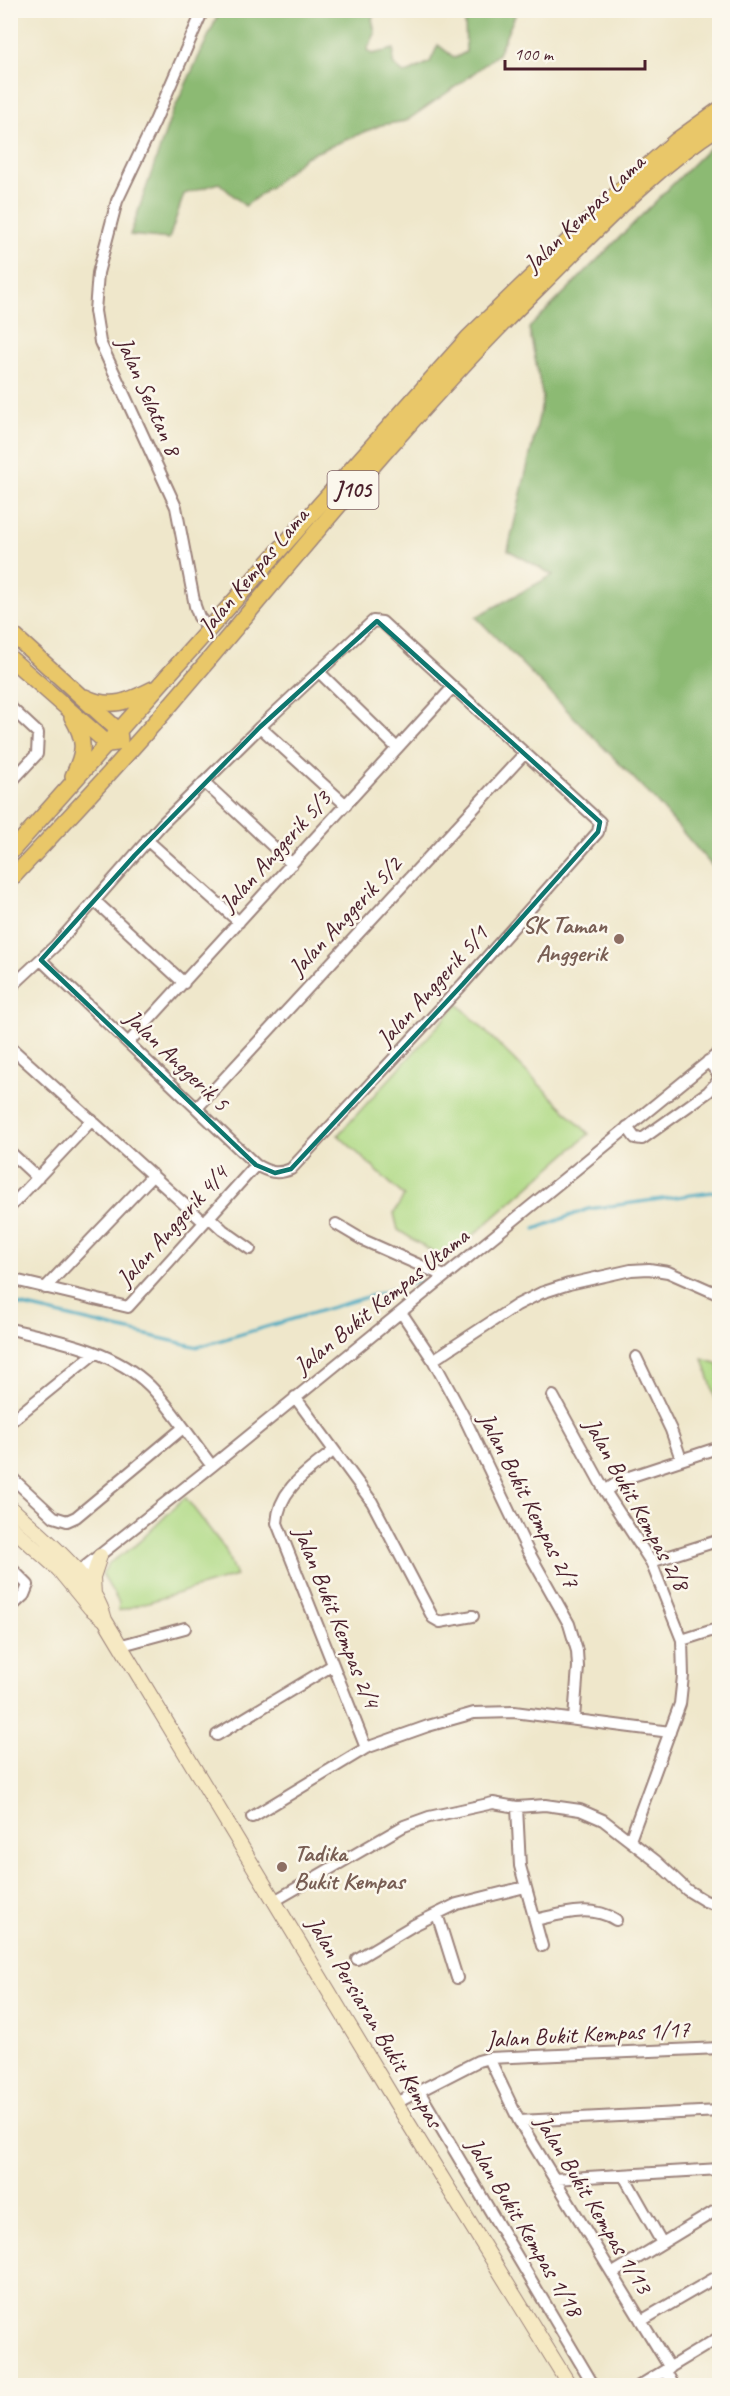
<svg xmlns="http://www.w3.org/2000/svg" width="730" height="2396" viewBox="0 0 730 2396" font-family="Caveat,sans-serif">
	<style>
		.green { fill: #b0da86; stroke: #7d7c58; stroke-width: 1.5 }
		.forest { fill: #8cba73; stroke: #6b6c4f; stroke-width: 1.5 }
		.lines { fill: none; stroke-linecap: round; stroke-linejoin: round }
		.stream { stroke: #40a7c0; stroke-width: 3 }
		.street-casing { stroke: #9c837b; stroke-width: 14 }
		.secondary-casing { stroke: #9c837b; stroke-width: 16 }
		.primary-casing { stroke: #9c837b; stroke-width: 18 }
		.street { stroke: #fff; stroke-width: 10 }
		.secondary { stroke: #f6e9c3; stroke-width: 14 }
		.primary { stroke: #e9c769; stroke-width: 15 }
		.marked { fill: none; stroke: #0f766e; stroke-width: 4.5; stroke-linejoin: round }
		.education-dot { fill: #8d6e63; stroke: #fbf7ec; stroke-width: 2 }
		.labels { text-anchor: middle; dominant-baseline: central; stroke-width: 5; stroke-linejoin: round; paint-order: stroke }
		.shield { fill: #fbf7ec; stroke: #7f6065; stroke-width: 1.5 }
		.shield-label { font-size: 22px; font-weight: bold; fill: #4a1f2b }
		.street-label { font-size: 24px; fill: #4a1f2b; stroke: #fbf7ec }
		.education-label { font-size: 24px; font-weight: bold; fill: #785e54; stroke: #fbf7ec; text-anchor: end }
	</style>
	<rect width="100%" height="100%" fill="#fbf7ec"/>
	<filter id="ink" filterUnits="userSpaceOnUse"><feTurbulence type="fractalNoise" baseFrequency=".0167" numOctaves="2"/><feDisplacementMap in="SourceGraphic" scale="12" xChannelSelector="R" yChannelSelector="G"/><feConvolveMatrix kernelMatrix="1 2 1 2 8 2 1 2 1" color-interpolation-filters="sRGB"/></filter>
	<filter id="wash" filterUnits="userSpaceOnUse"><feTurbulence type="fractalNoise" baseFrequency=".008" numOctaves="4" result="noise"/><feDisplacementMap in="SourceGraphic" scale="24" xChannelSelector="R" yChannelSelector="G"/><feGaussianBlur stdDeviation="1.35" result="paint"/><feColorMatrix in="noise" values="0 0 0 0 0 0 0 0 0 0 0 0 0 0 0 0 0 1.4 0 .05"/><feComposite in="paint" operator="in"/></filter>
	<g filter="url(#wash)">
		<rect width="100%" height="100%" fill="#efe7cb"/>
		<path class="green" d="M458,1004l131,130 -144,126 -47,-30 -4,-17 10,-17 -66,-61z
			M703,1359l16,5v46z
			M185,1497l40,52 11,27 -118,35 1,-8 -17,-29 7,-11 27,-18z"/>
		<path class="forest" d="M220,11h157l-5,7 3,16 -8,16 5,4 22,-5 -1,15 12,10 25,-12 8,-17 17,13 11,-6 -1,-32 -4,-9h56l-19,43 -37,29 -55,38 -25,4 -76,32 -32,28 -28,21 -26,-23 -35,11 -15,45 -39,-4 41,-119z
			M719,138v736l-66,-76 -177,-181 77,-42 -45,-25 35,-151 -14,-71z"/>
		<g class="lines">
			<path class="stream" d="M535,1229l53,-20 132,-18
				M10,1303l188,44 223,-66"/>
		</g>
	</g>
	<g filter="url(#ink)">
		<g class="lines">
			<defs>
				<path id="street" d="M203,10l-48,111 -38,80 -19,72 -3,38 5,31 76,165 19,99 4,11 11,13
					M319,672l78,76
					M10,707l28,26 -1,21 -27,29
					M260,727l86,78
					M204,782l88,82
					M147,840l92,82
					M95,901l89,82
					M10,988l45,-42 107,-122 98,-97 113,-106 9,1 218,200 -2,10 -135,152 -172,185c-14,6 -23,3 -35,-4l-215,-205
					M128,1043l325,-356
					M10,1047l194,175
					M197,1108l328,-355
					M627,1127l8,11 7,1 66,-47 11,-12 -1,-6 -10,-13
					M10,1152l28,26
					M10,1207l82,-87
					M209,1217l14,13 27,19
					M336,1224l27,16 81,36
					M10,1279l118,28 128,-142
					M45,1288l108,-113
					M401,1312l32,48 32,59 63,132 41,73 8,27 1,16 -4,52
					M10,1329c47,11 105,22 140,57 21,21 43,56 62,80
					M636,1357l35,73 10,29
					M433,1360l84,-55 24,-12 28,-9 62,-14 18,-1 19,3 52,23
					M553,1396l52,95 46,71 31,78 1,36 -3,28 -50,136
					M295,1397l77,105 61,116 7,4 33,-6
					M10,1422l85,-69
					M333,1451c-25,21 -54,37 -56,72l89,225
					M10,1476l44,41 13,4 9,-4 107,-89
					M605,1491l18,-12 97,-32
					M651,1562l69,-22
					M10,1567l18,18 -4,10 -14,13
					M72,1577l140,-111 508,-414
					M682,1640l38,-12
					M122,1645l63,-17
					M217,1735l116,-70
					M517,1807l3,59 22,80
					M252,1817l114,-69 62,-22 46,-13 40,-1 156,20
					M276,1900l128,-74 25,-9 64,-14 24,4 28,-2 35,5 23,10 53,41 31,29 18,11 15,5
					M437,1914l20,64
					M535,1920c27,-6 56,-16 81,0
					M357,1959l57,-34 43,-21 68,-17
					M489,2058l30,63 151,247
					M419,2091l175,295
					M396,2103l82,-42 11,-3 231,-10
					M519,2121l201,-10
					M624,2176l38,67
					M554,2179l166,-10
					M613,2273l107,-65
					M641,2321l79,-46
					M665,2370l9,16
					M639,2386l81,-49"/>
				<path id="secondary" d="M10,1507c33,30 84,69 95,113l291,483 174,283
					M10,1526l48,43 32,39 15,12
					M94,1595l-1,-18 7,-21"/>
				<path id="primary" d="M10,632l109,99 1,9
					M10,658l98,86 9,-1
					M85,697c26,13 44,4 68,-8
					M72,717c14,24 13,34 1,59
					M10,853l458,-515 159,-154 50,-44 43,-31
					M10,880c55,-58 110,-117 162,-177 120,-140 234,-285 365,-414 58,-57 114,-119 183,-163"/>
			</defs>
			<use href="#street" class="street-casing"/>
			<use href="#secondary" class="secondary-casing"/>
			<use href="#primary" class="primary-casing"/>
			<use href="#street" class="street"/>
			<use href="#secondary" class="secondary"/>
			<use href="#primary" class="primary"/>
		</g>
	</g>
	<path class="marked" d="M377,621l223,201 -2,10 -135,152 -172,185 -16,4 -19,-8 -215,-205 94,-105 125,-128z"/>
	<g class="education-dot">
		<circle cx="619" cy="939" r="6"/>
		<circle cx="282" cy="1867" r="6"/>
	</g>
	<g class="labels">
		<rect class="shield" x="327.5" y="471" width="51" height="38" rx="4.5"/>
		<g class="shield-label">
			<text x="353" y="490">J105</text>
		</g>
		<g class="street-label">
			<text transform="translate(584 213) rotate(-44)">Jalan Kempas Lama</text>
			<text transform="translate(149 396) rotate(66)">Jalan Selatan 8</text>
			<text transform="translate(253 571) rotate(-50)">Jalan Kempas Lama</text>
			<text transform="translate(275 851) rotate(-48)">Jalan Anggerik 5/3</text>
			<text transform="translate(345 916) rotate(-47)">Jalan Anggerik 5/2</text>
			<text transform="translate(432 986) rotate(-48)">Jalan Anggerik 5/1</text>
			<text transform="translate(177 1060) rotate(44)">Jalan Anggerik 5</text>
			<text transform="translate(172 1226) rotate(-48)">Jalan Anggerik 4/4</text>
			<text transform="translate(381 1301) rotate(-39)">Jalan Bukit Kempas Utama</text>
			<text transform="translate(529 1500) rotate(63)">Jalan Bukit Kempas 2/7</text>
			<text transform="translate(637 1504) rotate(61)">Jalan Bukit Kempas 2/8</text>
			<text transform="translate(337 1617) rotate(68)">Jalan Bukit Kempas 2/4</text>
			<text transform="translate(375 2022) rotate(59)">Jalan Persiaran Bukit Kempas</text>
			<text transform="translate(588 2034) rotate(-3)">Jalan Bukit Kempas 1/17</text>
			<text transform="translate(594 2204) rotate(59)">Jalan Bukit Kempas 1/13</text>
			<text transform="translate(525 2227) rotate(59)">Jalan Bukit Kempas 1/18</text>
		</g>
		<g class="education-label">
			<text x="607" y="925">SK Taman<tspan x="607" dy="28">Anggerik</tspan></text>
			<text x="294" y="1853" text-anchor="start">Tadika<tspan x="294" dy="28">Bukit Kempas</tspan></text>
		</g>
	</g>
	<rect width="730" height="2396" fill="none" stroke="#fbf7ec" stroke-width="36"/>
	<path d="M505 60v9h140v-9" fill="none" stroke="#4a1f2b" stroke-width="3"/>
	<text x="514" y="60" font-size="18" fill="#4a1f2b" stroke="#fbf7ec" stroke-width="4.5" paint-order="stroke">100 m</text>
</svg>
